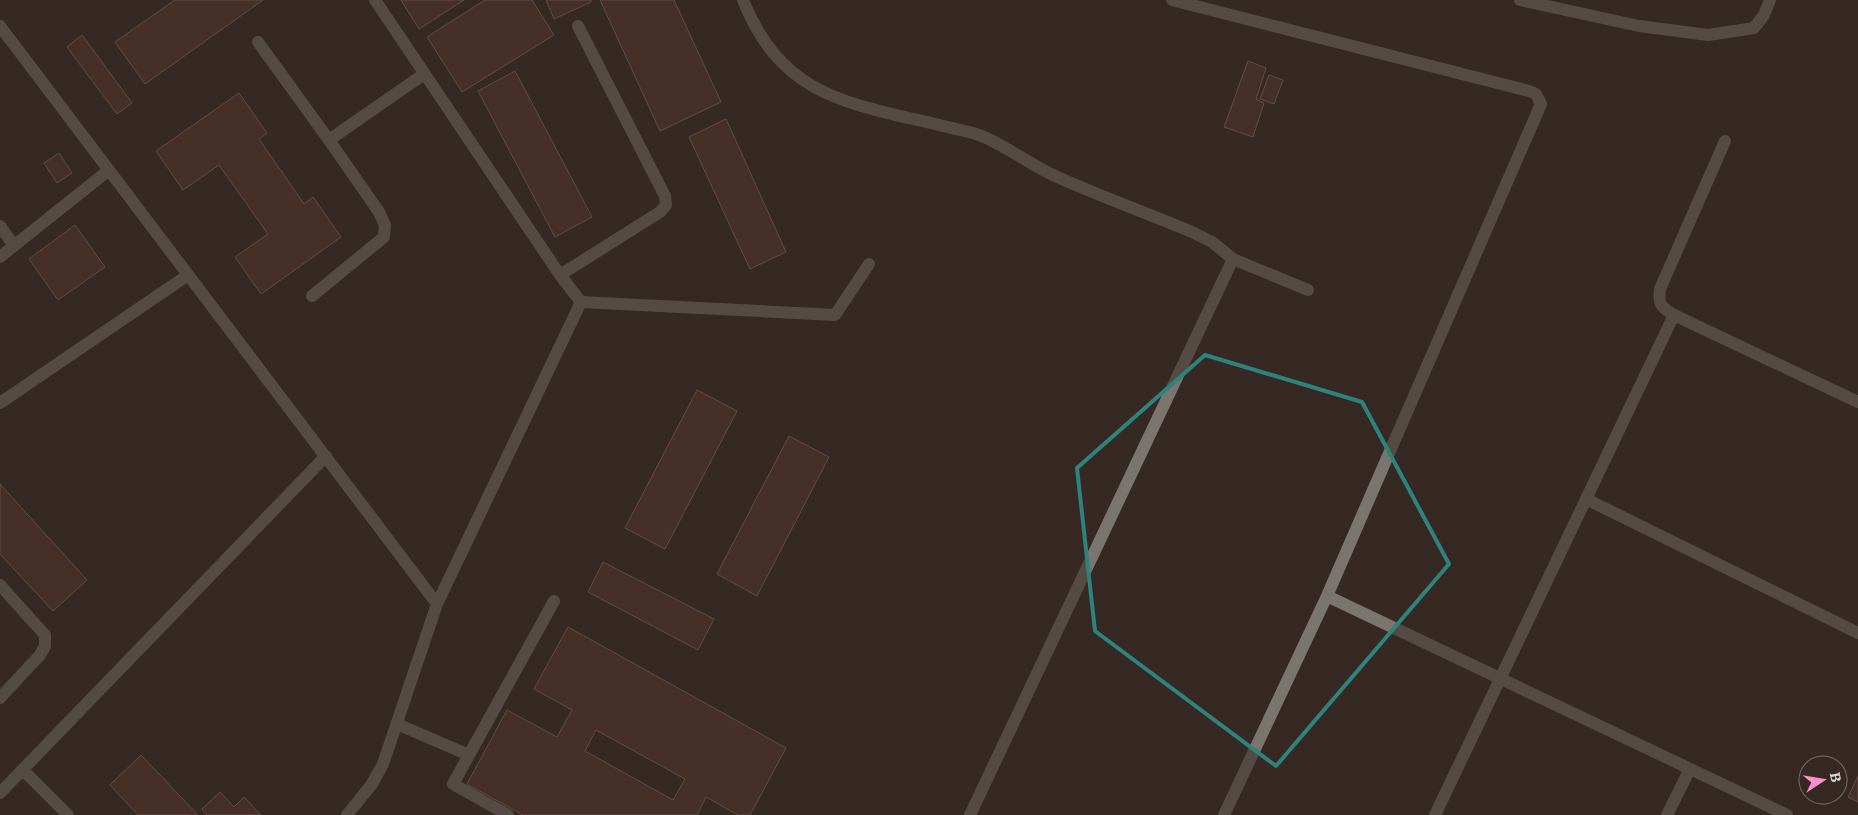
<svg xmlns="http://www.w3.org/2000/svg" width="1858" height="815" viewBox="0 0 1858 815" font-family="'IBM Plex Serif',serif">
	<style>
		.building { fill: #58382c; stroke: #8e7c75; fill-rule: evenodd }
		.lines { fill: none; stroke-linecap: round; stroke-linejoin: round }
		.minor { stroke: #7b7570; stroke-width: 12 }
		.marked { fill: none; stroke: #2e847d; stroke-width: 4; stroke-linejoin: round }
	</style>
	<rect width="100%" height="100%" fill="#362822"/>
	<path class="building" d="M175,0h88l-118,84 -30,-42z
		M401,0h63l-45,29z
		M485,0h47l22,35 -92,57 -35,-55z
		M546,0h45v2l-37,17z
		M600,0h74l47,102 -61,29z
		M82,35l50,68 -15,11 -50,-67z
		M1248,61l18,7 -10,31 8,4 -11,34 -29,-10z
		M515,71l77,146 -37,20 -77,-146z
		M1269,75l14,5 -9,24 -14,-5z
		M239,93l28,40 -8,6 45,65 9,-7 28,40 -80,57 -26,-37 33,-23 -49,-69 -36,25 -27,-39z
		M726,119l60,133 -36,17 -61,-132z
		M59,153l13,20 -15,10 -13,-20z
		M75,225l30,42 -47,33 -29,-41z
		M697,390l40,21 -72,138 -40,-21z
		M789,436l40,21 -72,139 -40,-22z
		M0,484l87,96 -34,31 -53,-57z
		M603,562l111,57 -16,31 -110,-58z
		M568,627l218,121 -36,67h-12l-32,-18 -9,18h-174l-56,-31 40,-74 50,27 15,-27 -38,-21zM596,730l89,49 -12,21 -88,-49z
		M141,755l57,60h-60l-28,-30z
		M1858,776v26l-10,-5z
		M220,792l14,15 10,-10 17,18h-54l-5,-6z"/>
	<g class="lines">
		<path class="minor" d="M375,0l185,275 21,27
			M743,0c38,95 102,103 192,124 14,4 30,6 44,11 25,9 51,30 76,41 45,20 91,37 137,56l20,10 21,17 -263,556
			M1172,0l357,91 7,3 5,10 -214,492 -103,219
			M1520,0l119,26 69,9 46,-7 10,-13 6,-15
			M0,26l437,578
			M258,42l71,98 50,72 6,13 -1,12 -72,59
			M329,140l95,-66
			M1725,141l-65,148c-2,16 1,18 14,26l184,87
			M0,226l14,20
			M0,257l109,-87
			M1233,259l75,31
			M560,275l100,-63 6,-7 -1,-9 -87,-170
			M0,403l188,-128
			M1586,499l272,134
			M0,585l45,50v11l-5,9 -40,43
			M1327,596l460,219
			M397,724l72,31 -16,29 55,31
			M469,755l85,-154
			M23,770l45,45
			M0,793l326,-337
			M347,815l25,-31 11,-20 54,-160 144,-302 254,13 34,-51
			M1435,815l239,-500
			M1667,815l23,-46"/>
	</g>
	<path d="M0 0H1858V815H0ZM1205,355l157,47 87,162 -173,202 -181,-135 -18,-163z" fill="#362822" fill-opacity=".55" fill-rule="evenodd"/>
	<path class="marked" d="M1205,355l157,47 87,162 -173,202 -181,-135 -18,-163z"/>
	<g transform="translate(1823 780) rotate(78)"><circle r="24" fill="#362822" stroke="#7a6e69"/>
	<path d="M0-4L9 19L0 12L-9 19Z" fill="#f890cb"/>
	<text y="-8" font-size="14" font-weight="bold" text-anchor="middle" fill="#e0d6d3">B</text>
	</g>
</svg>
